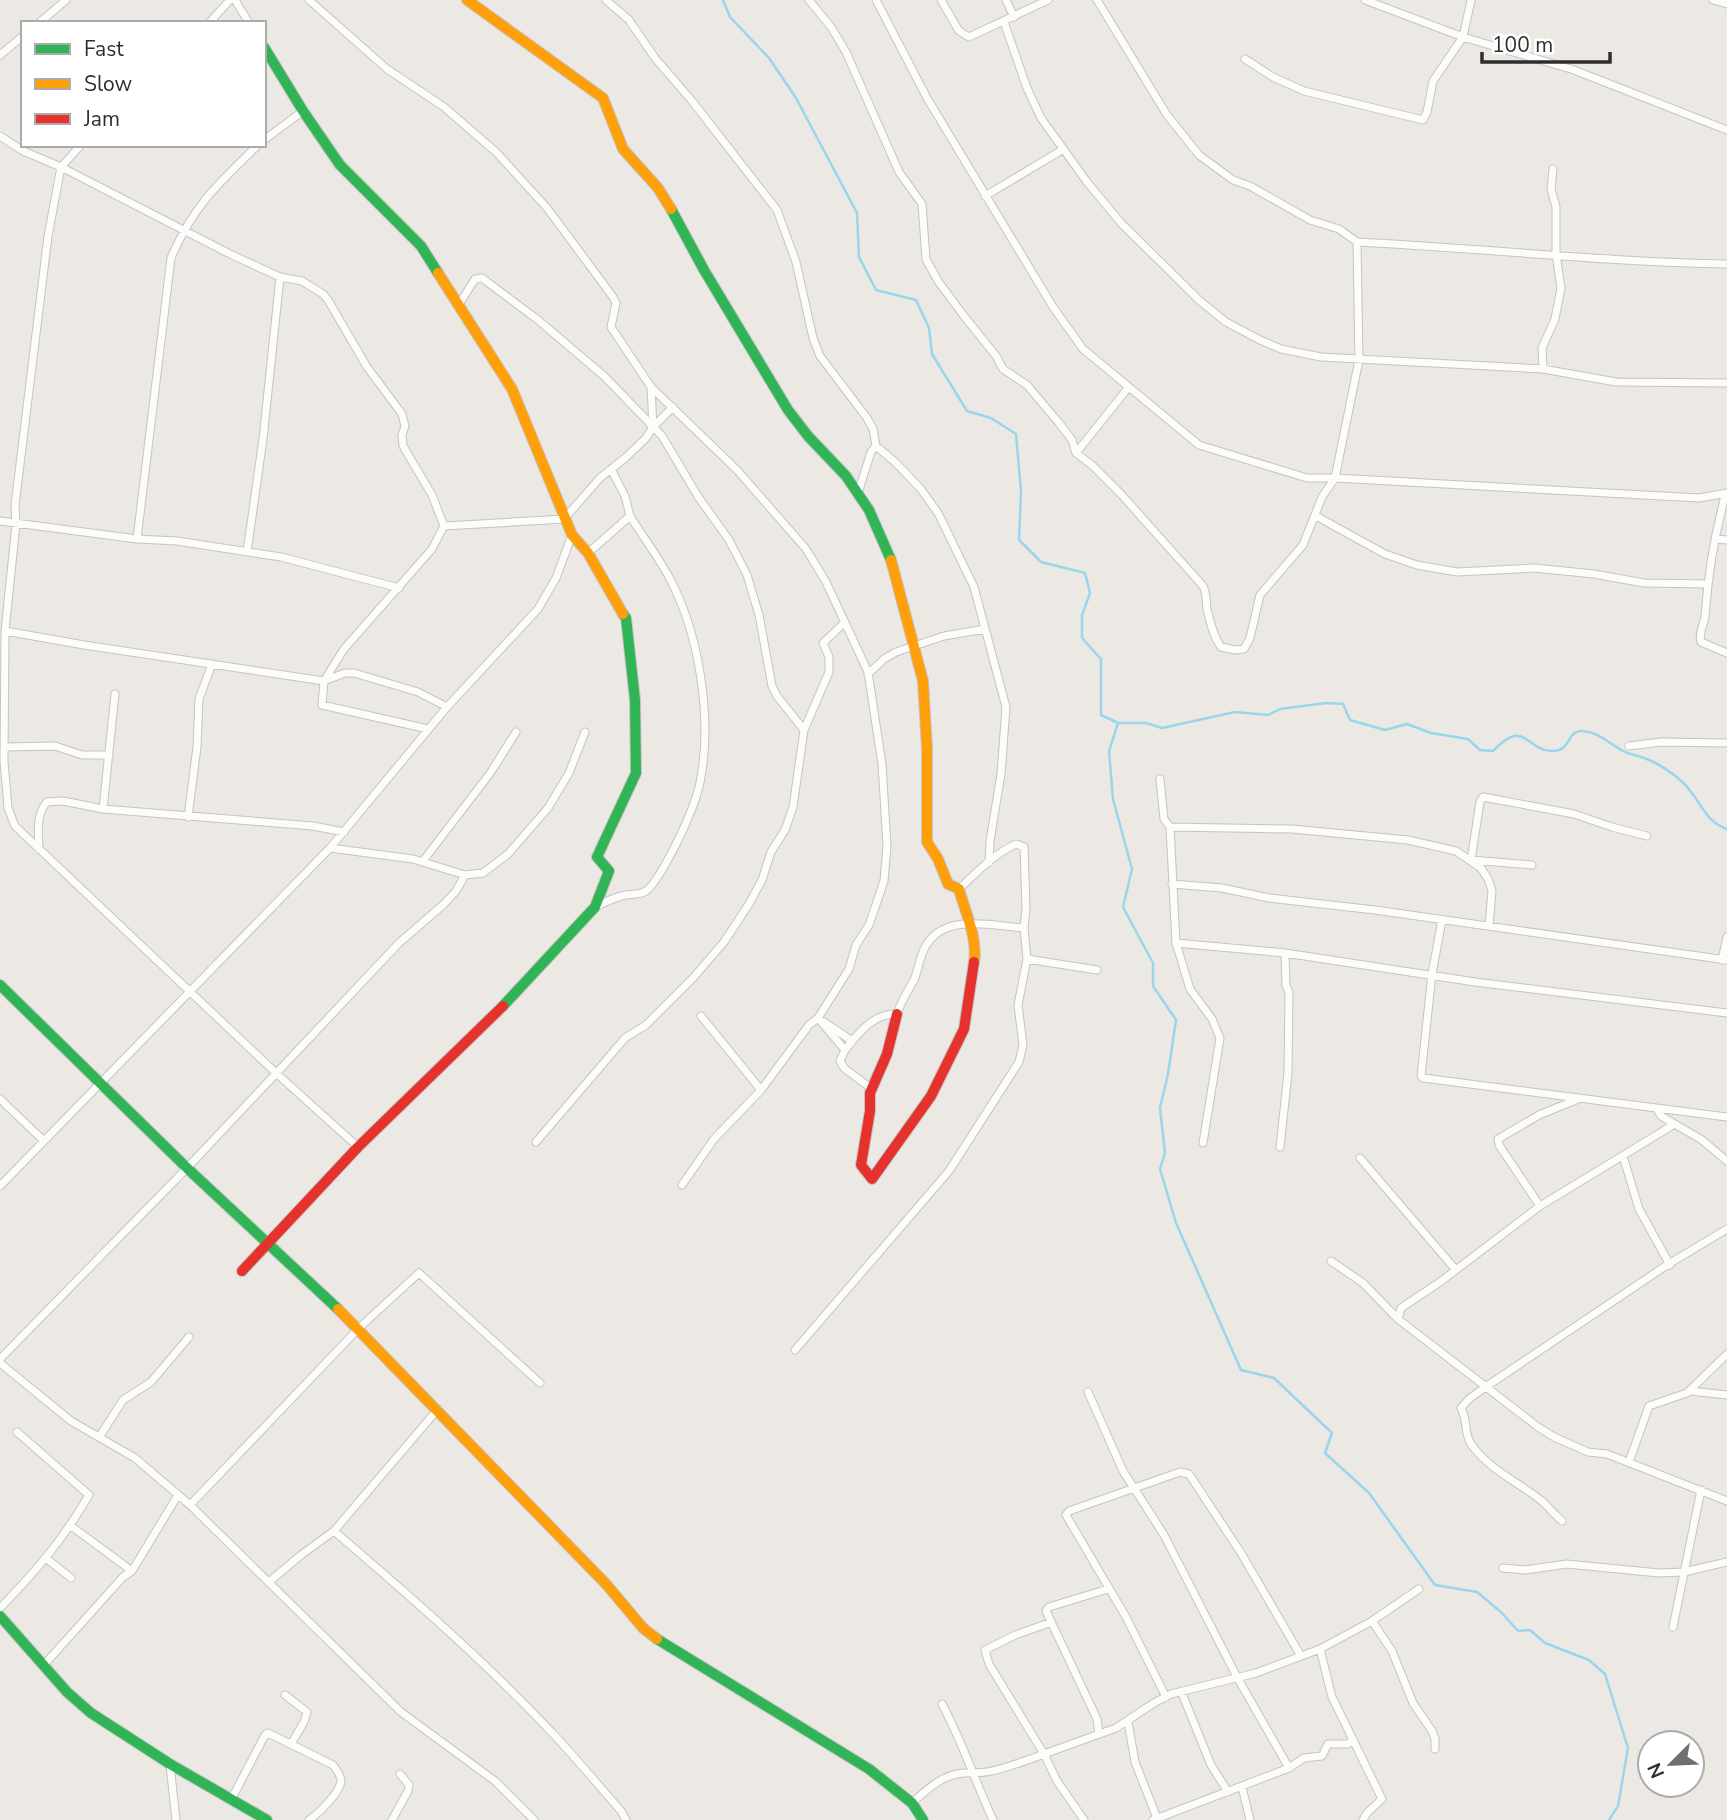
<svg xmlns="http://www.w3.org/2000/svg" width="1727" height="1820" viewBox="0 0 1727 1820" font-family="'Nunito Sans',sans-serif">
	<style>
		.lines { fill: none; stroke-linecap: round; stroke-linejoin: round }
		.stream { stroke: #99d6ec; stroke-width: 2.5 }
		.street-casing { stroke: #c5c4c5; stroke-width: 9 }
		.fast-casing { stroke: #c5c4c5; stroke-width: 12 }
		.slow-casing { stroke: #c5c4c5; stroke-width: 12 }
		.jam-casing { stroke: #c5c4c5; stroke-width: 12 }
		.street { stroke: #fcfcfb; stroke-width: 7 }
		.fast { stroke: #30b455; stroke-width: 10 }
		.slow { stroke: #ff9f0a; stroke-width: 10 }
		.jam { stroke: #e5322d; stroke-width: 10 }
	</style>
	<rect width="100%" height="100%" fill="#ece8e4"/>
	<g class="lines">
		<path class="stream" d="M723,0l7,17 39,41 27,40 61,115 2,44 17,33 40,10 13,28 3,26 35,57 24,7 25,16 5,57 -2,49 22,22 44,11 5,20 -8,22v23l19,21v56l17,8 -9,28 4,48 19,70 -9,38 30,56v23l23,34 -8,54 -8,34 5,45 -5,16 16,54 65,147 33,8 58,55 -7,20 44,40 66,92 42,7 25,21 16,18 12,-1 15,13 44,17 16,14 23,74 -10,58 -9,14
			M1118,723h28l16,5 73,-16 33,3 12,-6 46,-6 17,1 7,16 35,10 22,-6 24,9 37,6 12,11 13,1c33,-34 31,-1 59,0 19,0 15,-19 28,-20 17,-1 29,13 43,20 8,4 18,5 26,9 14,6 33,19 42,32 12,15 16,30 36,37"/>
		<defs>
			<path id="street" d="M235,0l14,23
				M309,0l78,69 57,38 53,46 50,55 66,89 3,6 -5,24 40,60 86,83 69,79 20,33 42,90 14,92 5,82 -3,35 -15,44 -13,20 -7,24 -31,49 -9,7 -48,65 -47,49 -32,46
				M606,0l23,20 26,38 37,43 85,109 19,52 17,76 7,18 47,62 6,11 3,17 -5,6 -13,41
				M809,0l22,27 15,25 53,120 23,32 4,55 12,22 26,35 32,40 7,13 24,16 32,38 13,17 4,13 17,13 27,27 83,93c4,8 3,14 4,23 3,12 6,27 14,38l14,3 9,-1 6,-11 10,-43 43,-50 19,-48 13,-19 24,-118 -2,-118
				M876,0l51,98 126,209 30,42 116,96 108,33h28l364,20 28,-5
				M941,0l18,31 10,6 79,-37
				M1006,0l8,17
				M1097,0l70,115 32,40 34,25 17,6 60,34 29,9 18,13c124,6 246,20 370,22
				M1365,0l98,37 111,33 153,60
				M1713,0l14,4
				M1004,22l23,66 14,30 46,64 34,41 79,78 26,21 34,18 21,9 40,8 222,12 73,13 111,1
				M39,23l27,-23
				M209,23l21,-23
				M0,55l23,-19
				M1245,59l28,18 31,14 119,29 4,-8 6,-31 30,-44 8,-37
				M0,136l23,15 38,16 171,88 48,22 22,4 21,13 5,6 39,67 35,47 3,12 -3,9 1,11 29,49 12,31 -12,23 -88,100 -20,32 -2,24 106,24
				M264,140l39,-29
				M81,145l-20,22 -13,69 -33,269 1,19 -11,107 -1,130 4,47 7,18 261,247 82,74
				M985,196l77,-46
				M458,306l17,-27 7,-1 56,42 66,56 58,60 37,62 30,42 18,35 12,40 13,71 5,10 27,34
				M1543,369l-1,-21 13,-29 6,-31 -5,-34v-47l-5,-18 2,-20
				M653,427l20,-20
				M876,446l19,16 25,26 18,25 36,74 32,120 -5,67 -11,67 -1,21
				M1076,453l52,-65
				M1726,493c-11,39 -18,82 -21,123 -1,9 -7,17 -4,26l26,11
				M1316,516l69,38 32,11 40,7 77,-4 60,6 50,9 64,1
				M0,521l137,18 40,2 104,16 118,31
				M444,526l120,-7 36,-41 25,-20 21,-20 7,-11 -2,-40
				M137,539l34,-281c22,-52 47,-74 87,-113
				M1716,539l11,1
				M247,552l16,-113 17,-162
				M588,553l42,-37 -5,-20 -14,-27
				M5,631l79,14 240,36 21,-8h9l64,19 29,15
				M868,674l16,-15 12,-7 48,-16 41,-7
				M1629,746l32,-4 66,1
				M5,747l50,-1 27,9h27
				M1160,779l4,40 6,8 6,116 14,46 22,30 8,19 -17,105
				M103,809l12,-115
				M188,817l9,-70 2,-48 13,-35
				M1170,827l122,2 116,11 48,11 25,17 7,11 4,12 -3,35
				M330,848l83,11 52,16 18,-2 25,-19 40,-46 21,-35 16,-41
				M39,849c-1,-16 -3,-35 8,-47l16,-1 40,8 210,17 31,6
				M423,861l68,-89 25,-40
				M1532,865l-61,-5 9,-58 3,-5 91,17 38,13 35,9
				M1172,884l50,4 47,10 106,12 352,50
				M595,907c10,-5 20,-10 30,-12 7,-1 15,0 21,-4 11,-8 30,-46 36,-59 8,-18 16,-36 19,-55 11,-61 -2,-143 -31,-198 -11,-21 -27,-42 -40,-63
				M1442,920l-10,54 -11,102 2,2 304,39
				M1176,943l109,10 190,29 252,31
				M1027,959l70,11
				M1722,960l5,-23
				M701,1016l60,74
				M818,1018l27,32 -5,11 4,7 28,21
				M824,1022l28,19
				M845,1050c14,-17 28,-37 52,-36 4,-13 11,-23 17,-34 5,-12 6,-26 13,-36 20,-31 66,-18 97,-16
				M0,1099l44,42
				M1657,1109l4,7 41,24 25,21
				M536,1142l89,-104 21,-13 47,-47 31,-36 25,-38 13,-24 9,-28 14,-22 8,-23 11,-77 25,-58v-15l-6,-14 21,-20
				M1280,1147l8,-74 1,-81 -3,-6 -1,-33
				M1623,1156l16,53 31,56
				M1360,1158l95,111
				M0,1186l330,-338 117,-141 91,-98 18,-31 16,-43
				M1540,1206l-41,-61 -1,-6 41,-24 37,-15
				M1331,1261l32,22 35,36 140,108 16,10 34,15 19,2 120,47
				M1398,1319l3,-11 39,-26 100,-76 133,-81
				M795,1350l154,-179 70,-109 4,-17 -5,-40 9,-46 -3,-31 2,-20 -2,-61 -8,-3c-22,10 -39,28 -57,45
				M0,1359l187,-191 212,-225 45,-39 12,-13 9,-16
				M0,1363l71,58 64,37 55,47 211,207 94,69 39,39
				M1690,1391l37,4
				M1088,1392l35,79 41,64 73,142 52,91
				M100,1436l23,-36 28,-18 38,-45
				M1629,1462l20,-56 38,-13 40,-39
				M190,1505l169,-177 60,-55 121,110
				M1562,1521c-7,-6 -13,-13 -19,-19 -24,-20 -53,-31 -72,-58 -7,-10 -3,-23 -10,-36l8,-9 15,-11 183,-123 60,-36
				M71,1526l61,45
				M334,1531c77,66 154,133 224,208 21,23 42,48 63,72l5,9
				M47,1559l24,19
				M1503,1568l22,2 42,-6 92,9 25,-1 43,-10
				M270,1581l31,-26 33,-24 104,-122
				M0,1608c37,-38 62,-67 89,-113l-72,-63
				M1372,1621l20,30 21,52 19,28 3,8v10
				M1673,1627l28,-137
				M1320,1649l12,48 50,102 -15,14 -4,7
				M43,1666l80,-89 9,-6 46,-76
				M1181,1691l30,74 17,27
				M285,1695l22,17 -3,10 -13,22
				M1166,1697l-40,-80 -60,-102 3,-4 111,-39 9,2 52,79 60,103
				M942,1704c20,37 33,77 51,116
				M1128,1722l7,40 22,56
				M1099,1734l-2,-15 -51,-108 3,-4 59,-18
				M170,1765l6,55
				M1242,1787l8,33
				M231,1800l34,-65 3,-2 65,32c3,4 7,9 8,15 0,12 -22,33 -32,40
				M912,1803c14,-13 31,-29 52,-30 12,-1 19,1 32,-3 16,-4 32,-10 48,-16l-55,-90 -4,-14 30,-15 34,-12
				M392,1820l16,-29 1,-6 -9,-11
				M1084,1820l-27,-39 -13,-27 72,-26 38,-25 17,-9 85,-21 64,-24 52,-28 47,-32
				M1153,1820l136,-52 15,-10 18,-2 6,-12h20l5,-5"/>
			<path id="fast" d="M264,47l39,64 37,54 81,81 17,27
				M671,209l33,61 84,140 20,26 38,40 23,34 22,50
				M0,985l187,183 151,141
				M503,1006l92,-99 14,-36 -12,-14 39,-84 -1,-73 -9,-82 -3,-4
				M0,1616l67,76 24,21 79,51 97,56
				M657,1639l212,130 43,34 11,17"/>
			<path id="slow" d="M467,0l136,98 20,51 35,39 13,21
				M438,273l74,116 60,146 16,18 35,61
				M891,560l32,121 4,68v93l11,17 10,25 11,5c6,23 19,49 15,73
				M338,1309l268,275 37,44 14,11"/>
			<path id="jam" d="M897,1014l-10,40 -17,39v18l-9,54 11,14 59,-83 33,-67 10,-67
				M242,1271l116,-124 145,-141"/>
		</defs>
		<use href="#street" class="street-casing"/>
		<use href="#fast" class="fast-casing"/>
		<use href="#slow" class="slow-casing"/>
		<use href="#jam" class="jam-casing"/>
		<use href="#street" class="street"/>
		<use href="#fast" class="fast"/>
		<use href="#slow" class="slow"/>
		<use href="#jam" class="jam"/>
	</g>
	<rect x="21" y="21" width="245" height="126" fill="#ffffff" stroke="#ababab" stroke-width="2"/>
	<rect x="35" y="44" width="35" height="10" fill="#30b455" stroke="#ababab" stroke-width="2"/>
	<text x="84" y="56" font-size="21" fill="#2e2e2e">Fast</text>
	<rect x="35" y="79" width="35" height="10" fill="#ff9f0a" stroke="#ababab" stroke-width="2"/>
	<text x="84" y="91" font-size="21" fill="#2e2e2e">Slow</text>
	<rect x="35" y="114" width="35" height="10" fill="#e5322d" stroke="#ababab" stroke-width="2"/>
	<text x="84" y="126" font-size="21" fill="#2e2e2e">Jam</text>
	<g transform="translate(1671 1764) rotate(246)"><circle r="33" fill="#ffffff" stroke="#ababab" stroke-width="2"/>
	<path d="M0-5L12 26L0 18L-12 26Z" fill="#706f6e"/>
	<text y="-10" font-size="19" font-weight="bold" text-anchor="middle" fill="#2e2e2e">N</text>
	</g>
	<path d="M1482 52v10h128v-10" fill="none" stroke="#2e2e2e" stroke-width="3.5"/>
	<text x="1492" y="52" font-size="21" fill="#2e2e2e" stroke="#ffffff" stroke-width="5" paint-order="stroke">100 m</text>
</svg>
